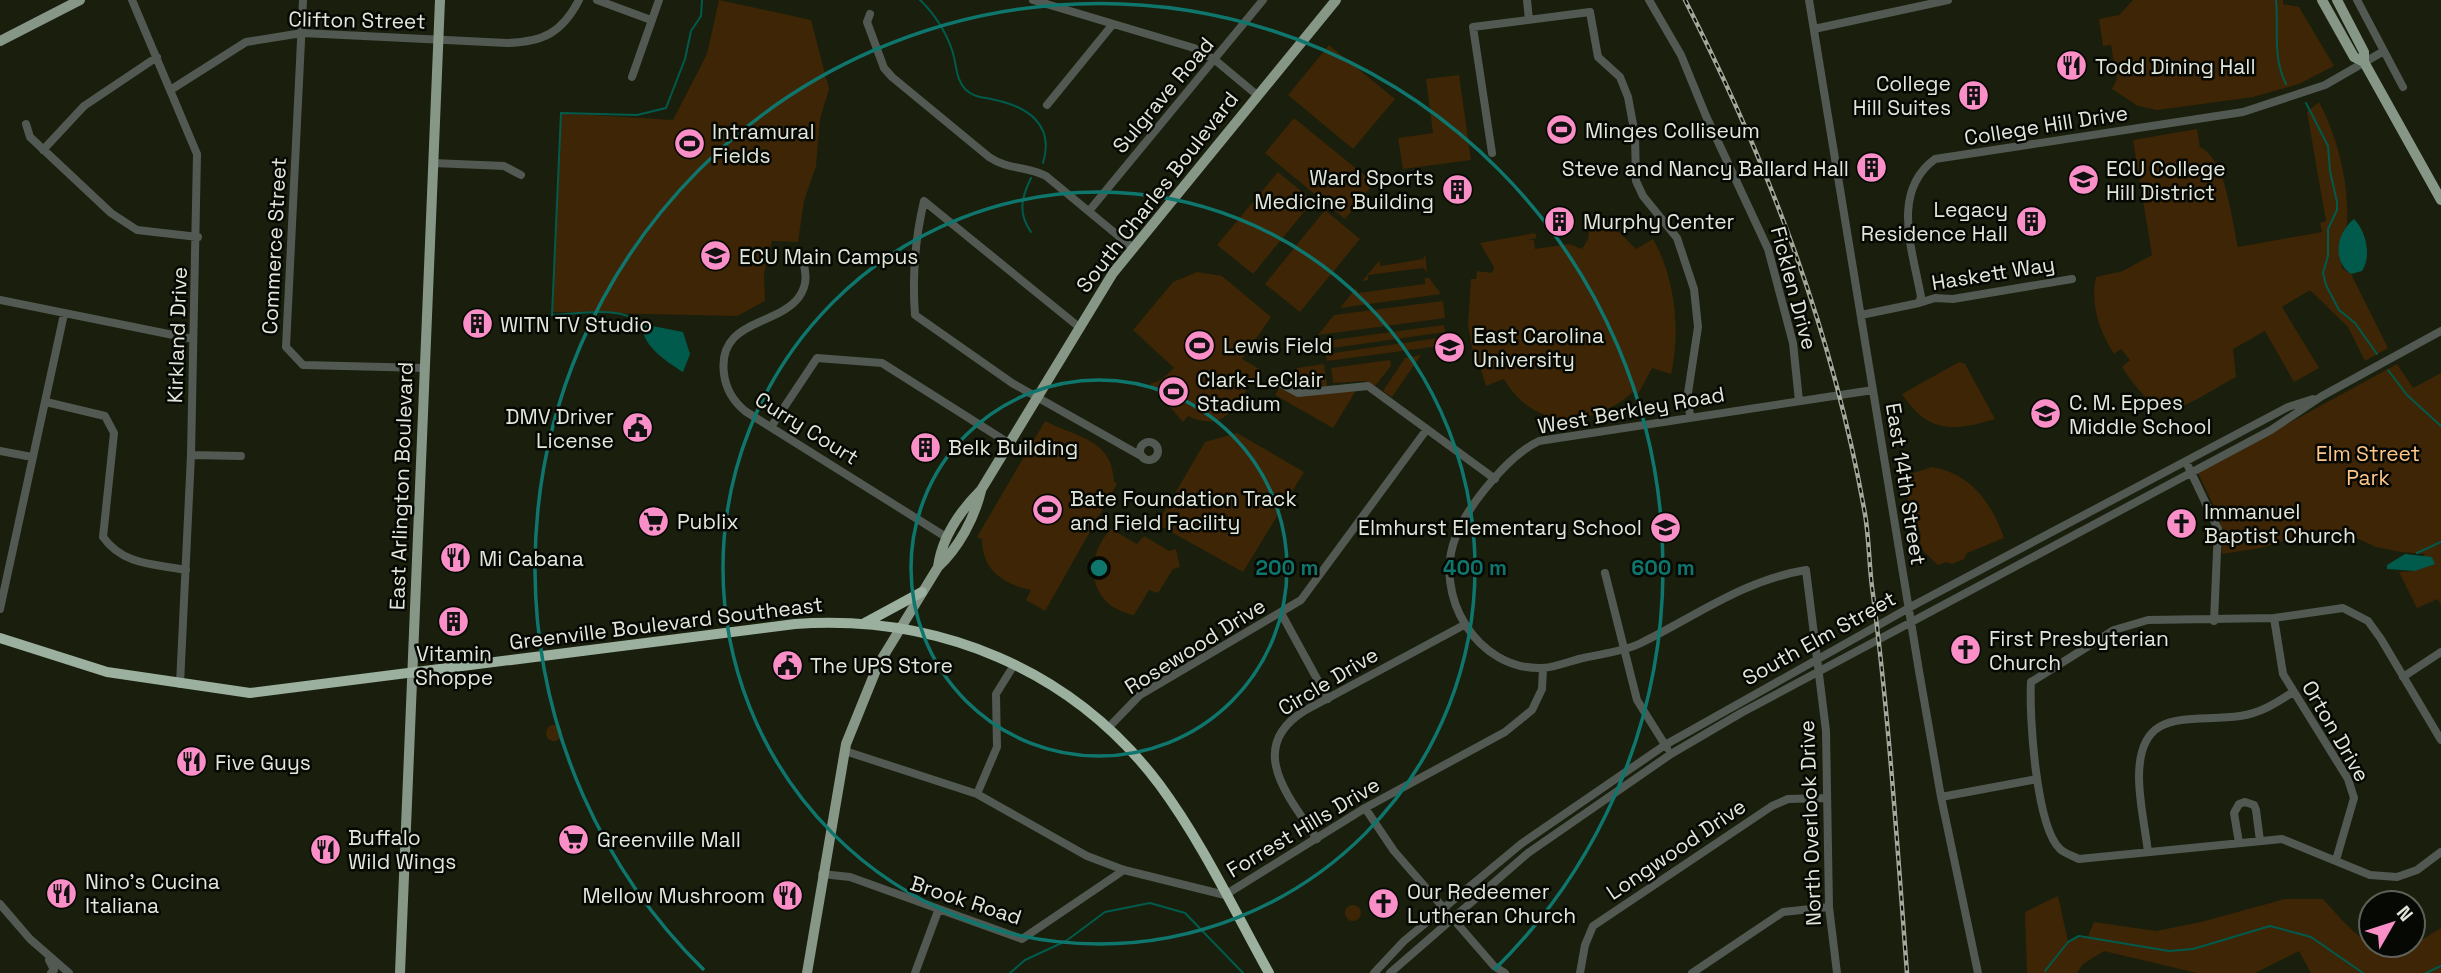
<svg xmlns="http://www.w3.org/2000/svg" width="2441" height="973" viewBox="0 0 2441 973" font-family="'Space Grotesk',sans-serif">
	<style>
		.green { fill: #3e2505 }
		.water { fill: #005b4c }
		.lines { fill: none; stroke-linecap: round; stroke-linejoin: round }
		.stream { stroke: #005b4c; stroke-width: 2 }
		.minor { stroke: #515952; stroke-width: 8 }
		.major { stroke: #869788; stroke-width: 10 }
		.highway { stroke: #9bb09e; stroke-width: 10 }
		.rail-casing { stroke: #a4a89a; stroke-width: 4.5 }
		.rail { stroke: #060803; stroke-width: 2; stroke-dasharray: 5; stroke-linecap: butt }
		.ring { fill: none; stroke: #0f766e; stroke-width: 3.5 }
		.labels { text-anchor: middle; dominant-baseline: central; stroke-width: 5; stroke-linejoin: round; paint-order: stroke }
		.street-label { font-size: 21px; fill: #e3e7db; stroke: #060803 }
		.poi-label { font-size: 21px; fill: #e3e7db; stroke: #060803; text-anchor: start }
		.park-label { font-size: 21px; fill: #ffc686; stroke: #060803 }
		.centre { fill: #0f766e; stroke: #060803; stroke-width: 3.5 }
		.ring-label { font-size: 21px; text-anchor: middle; font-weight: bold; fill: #0f766e; stroke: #060803; stroke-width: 5; stroke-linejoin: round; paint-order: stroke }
	</style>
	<rect width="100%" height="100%" fill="#191f0c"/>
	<path class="green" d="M719,0l92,20 18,69 -9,30 -4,47 -12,35 -6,41 -26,-1 -8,32 1,28 -28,15 -185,-4 9,-199 112,7 34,-66z
		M2133,0h150v4l16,3 35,59 -35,18 -46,13 -96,13 -19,-4 -26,-17 5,-10 -6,-34 -8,1 -4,-27 20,-4z
		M1329,45l66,54 -42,50 -65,-54z
		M1459,75l12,85 -68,9 -5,-31 35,-5 -7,-54z
		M2319,102c18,34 30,79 28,119 0,7 -5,13 -7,20 -1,8 1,19 2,27l9,6 37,74 -23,13 -17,-34 -38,-37 -28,17 37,61 -25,14 -29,-51 -32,18 3,28c-56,30 -72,55 -114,-10l8,-7 -9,-11 -7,5c-15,-23 -24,-51 -18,-77l27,-6 29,-16 -19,-115 64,-11 3,18c26,12 32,74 38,100l84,-15 -2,-9 6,-2 -19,-109z
		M1294,118l80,65 -29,36 -80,-66z
		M1278,172l35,29 -60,73 -36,-29z
		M1325,210l35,29 -60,73 -35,-28z
		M1610,223l26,26 17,-10c22,38 28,92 18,135l-19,-6 -14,26 -4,-3c-42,38 -100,40 -130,-12l-18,7 -7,-22h-4l-7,-40 3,-45h5l1,-8 15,2 2,-6 -14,-24 55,-10 2,5 -9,2h6l1,9 34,-5 13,5 6,-10 2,-13z
		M1425,254l2,18 -4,-4 -55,7v5l-6,1 17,-20 2,5 42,-7z
		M1197,272l25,4 49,41 -29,42 21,12 -7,12 -4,-2c-16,26 -28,52 -64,35l-5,6 -33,-38 11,-4 13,-12 -41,-38 40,-48z
		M1425,278h4l12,16 -101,14 16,-20 2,5 67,-9z
		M1443,301l2,17 -127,17 16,-20z
		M1444,325l1,7 -119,17 -1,-8z
		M1446,337l1,8 -120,16 -1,-7z
		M1421,355l-29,42 -9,-6 22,-33z
		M1390,360l1,6 -16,20 -10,-5 -32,2 -2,-15z
		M1959,362l6,2 30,55c-43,13 -67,14 -93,-25z
		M1324,364l3,22 -30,3v-21z
		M2397,364l16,24 28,-15v233l-3,-7 -21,9 -18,-36 16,-1 10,-17 -24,-2 -25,-5 -26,-12 -32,-5 -57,18 -39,6 -2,-35 -22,-46z
		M1279,388l19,8 59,-7 -24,39 -58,-33z
		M1045,421c30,16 67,17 69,60l3,3 -72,127 -19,-11 5,-10c-27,-6 -49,-19 -49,-51l-5,-2z
		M1237,433l67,39 -61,100 -86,-48 48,-82z
		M1932,467c38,6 60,36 72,71l-37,15 -3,6 -12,5 -6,-2 -8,3 -14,-13 -4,-9 1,-8 -20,-58z
		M1111,529l26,15 7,-8 25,15 7,-2 4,18 -7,2 -15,24 -9,-3 -15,25c-45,-8 -52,-56 -23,-86z
		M546 733a8 8 0 1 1 16 0a8 8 0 1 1-16 0Z
		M2058,896l10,45 20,-5 6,-14 62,9 45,-9 84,-23h38c23,25 52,65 90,46 8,-4 19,-12 28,-17v45h-130l-12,-22 -44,22h-58l-93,-22 -21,13 -6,9h-50l-2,-61z
		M1345 913a8 8 0 1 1 16 0a8 8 0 1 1-16 0Z"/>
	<path class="water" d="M2354,219c12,12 18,37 8,52l-11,3c-19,-13 -15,-41 3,-55z
		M642,324l41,8 7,22 -7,18c-16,-10 -42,-27 -41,-48z
		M2405,554l27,3 3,7 -20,7 -28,-2v-4z"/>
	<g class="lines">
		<path class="stream" d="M920,0c14,13 26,32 32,50 5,14 3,29 14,40 8,7 15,7 25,9 36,7 64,25 52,64
			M2276,0c3,29 -4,57 10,84
			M2306,103l22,43 2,25 7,31v8l-9,19v27l-5,17 3,12 13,25 16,13 22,31
			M1031,178c-10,20 -13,36 0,54
			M642,324c-21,-19 -64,-10 -90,-9l9,-202 76,2 29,-7 19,-49 6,-28 10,-15 1,-16
			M2388,370l19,25 34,31
			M2417,553l24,-11
			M2045,971l23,-29 11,-6 90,15 24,-2 77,-23 41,11 52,36
			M1010,973l15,-13 41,-19 39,-29 45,-9 35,10 58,60
			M2426,973l15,-7"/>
		<path class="minor" d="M132,0l65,154 -6,301 -11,229
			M303,0l-17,347 17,18 122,3
			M597,0l54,20
			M1033,0l161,48 21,12 42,35
			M1527,0l2,20
			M1649,0l32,55 25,61 62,133 25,94 6,58
			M1809,0l110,671 22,126 37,176
			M2357,0l46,87
			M870,14l-3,8 17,46 8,9 97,80c19,13 38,9 57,19l87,72
			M1814,29l134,-29
			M632,77l27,-77
			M172,89l74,-47 56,-9 205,10c36,-1 55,-10 72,-43
			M1047,105l66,-81
			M26,124l4,13 81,76 26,17 61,7
			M43,150l41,-44 73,-49
			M1492,153l-19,-126 117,-15 8,45 22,20 8,20 7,38 1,46 7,15 34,42 17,51 4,38 -10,66 2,24
			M433,163l71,3 17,9
			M1089,211l174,-211
			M803,260c3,14 5,24 -4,37 -22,30 -82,22 -75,77 2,16 9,27 21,37l201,126
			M0,300l193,39
			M1919,303l16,-5 18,1 119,-20
			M1861,315l58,-12 2,-6c-8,-46 -31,-105 14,-138l308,-47 82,-27 59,-34
			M1079,327l-155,-126c-9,38 -12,75 -9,114l97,68 131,74
			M1274,380l24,13 70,-7 127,93
			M46,402l59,14 9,17 -11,104c20,28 50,27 83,33
			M771,427l46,-69 65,5 128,81
			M1140 451a9 9 0 1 1 18 0a9 9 0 1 1-18 0Z
			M0,451l32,6
			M191,455l50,1
			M2188,466l30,63 -4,92
			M1605,573l32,127 30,48
			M0,609l64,-295
			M1281,613l47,86
			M2274,618l9,56 65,105 6,19 -18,62
			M2403,677l38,-25
			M1108,728l32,-33 161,-95 126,-171
			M2441,740l-60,-101 -13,-18 -25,-13 -69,10 -126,2 -34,10 -83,52c-2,33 5,145 29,167 5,5 14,7 19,10l203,-20 88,36 27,2 20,-7 24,-18
			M845,751l132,43 110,62 37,14 101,25 140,-87 140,-76 27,-22 10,-21 1,-21
			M977,794l20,-47 -1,-53 18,-29
			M1941,797l96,-18
			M1365,808l29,43 100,115 11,7
			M1317,839c-28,-42 -72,-91 -13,-128l160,-86
			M2239,843l-5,-30 5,-9 6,-2 9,3 2,5 4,31
			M2148,852c-3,-25 -9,-51 -9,-75 0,-72 51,-54 101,-61 21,-3 36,-13 53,-24
			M822,874l28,3 172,62 102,-69
			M0,904l30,35 39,34
			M49,960l5,10 -3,3
			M915,973l23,-62
			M1374,973l30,-32 117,-97 144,-99 251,-141 372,-197 25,-8
			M1390,973l138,-120 143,-99 70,-41 530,-283 51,-34 119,-65
			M1580,973l5,-28 8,-19 179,-120 16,-7 39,-1
			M1692,973l91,-61 46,-5
			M1837,973l-8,-66 -3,-176 -20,-161c-62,10 -110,46 -165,73 -18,9 -42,11 -62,16 -11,3 -24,8 -36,9 -66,3 -111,-73 -87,-132 12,-31 53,-81 83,-95l334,-51"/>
		<path class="major" d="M2322,0l32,57 10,5
			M2337,0l27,52v10l77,138
			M0,41l80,-41
			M938,567c4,-30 22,-56 43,-77l132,-217 223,-273
			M400,973l40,-973
			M807,973l39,-229 32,-79 60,-98c21,-20 36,-48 43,-76"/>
		<path class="highway" d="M863,624l59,-32
			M0,638l107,34 143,21 545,-69c143,-10 277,45 364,160 43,58 75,126 110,189"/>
		<defs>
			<path id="rail" d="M1685,0c83,163 148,332 180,514 4,24 4,49 7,73 17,128 25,257 35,386"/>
		</defs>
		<use href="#rail" class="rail-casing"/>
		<use href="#rail" class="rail"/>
	</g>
	<g class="ring">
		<circle cx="1099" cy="568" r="188"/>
		<circle cx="1099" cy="568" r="376"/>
		<path d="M704 970A564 564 0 1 1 1494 970"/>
	</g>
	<defs>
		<symbol id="restaurant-disc" viewBox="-11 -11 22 22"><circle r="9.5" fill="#fa8fc7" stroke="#060803"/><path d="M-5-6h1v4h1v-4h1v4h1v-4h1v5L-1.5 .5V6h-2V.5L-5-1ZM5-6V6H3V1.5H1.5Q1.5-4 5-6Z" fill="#111"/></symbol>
		<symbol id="building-disc" viewBox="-11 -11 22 22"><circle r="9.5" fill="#fa8fc7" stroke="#060803"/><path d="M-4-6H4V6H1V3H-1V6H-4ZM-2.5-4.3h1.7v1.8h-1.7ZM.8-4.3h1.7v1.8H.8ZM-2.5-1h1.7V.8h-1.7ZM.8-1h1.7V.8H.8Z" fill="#111"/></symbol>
		<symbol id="stadium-disc" viewBox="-11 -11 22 22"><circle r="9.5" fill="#fa8fc7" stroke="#060803"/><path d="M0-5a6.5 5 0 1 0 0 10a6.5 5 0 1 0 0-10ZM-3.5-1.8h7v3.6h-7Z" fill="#111"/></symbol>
		<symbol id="university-disc" viewBox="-11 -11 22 22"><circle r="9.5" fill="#fa8fc7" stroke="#060803"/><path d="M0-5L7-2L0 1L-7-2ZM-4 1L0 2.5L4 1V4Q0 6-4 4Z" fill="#111"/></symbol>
		<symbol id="school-disc" viewBox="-11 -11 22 22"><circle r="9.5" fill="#fa8fc7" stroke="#060803"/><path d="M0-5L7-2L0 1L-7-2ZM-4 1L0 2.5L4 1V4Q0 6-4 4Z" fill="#111"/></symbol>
		<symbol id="civic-disc" viewBox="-11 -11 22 22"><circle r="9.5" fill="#fa8fc7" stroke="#060803"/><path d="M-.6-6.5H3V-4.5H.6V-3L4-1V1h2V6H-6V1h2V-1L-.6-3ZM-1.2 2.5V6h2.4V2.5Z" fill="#111"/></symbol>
		<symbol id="supermarket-disc" viewBox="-11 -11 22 22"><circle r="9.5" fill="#fa8fc7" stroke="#060803"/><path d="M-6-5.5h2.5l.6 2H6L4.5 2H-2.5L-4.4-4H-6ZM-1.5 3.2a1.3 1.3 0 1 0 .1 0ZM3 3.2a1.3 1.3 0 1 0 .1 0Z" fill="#111"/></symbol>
		<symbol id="church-disc" viewBox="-11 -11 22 22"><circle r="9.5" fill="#fa8fc7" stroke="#060803"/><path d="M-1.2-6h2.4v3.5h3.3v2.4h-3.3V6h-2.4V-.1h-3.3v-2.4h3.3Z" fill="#111"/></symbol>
	</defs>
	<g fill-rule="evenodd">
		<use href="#restaurant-disc" x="2054" y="48" width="35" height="35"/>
		<use href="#building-disc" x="1956" y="78" width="35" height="35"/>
		<use href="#stadium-disc" x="1544" y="112" width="35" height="35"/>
		<use href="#stadium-disc" x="672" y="126" width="35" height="35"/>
		<use href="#building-disc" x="1854" y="150" width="35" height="35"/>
		<use href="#university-disc" x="2066" y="162" width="35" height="35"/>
		<use href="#building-disc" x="1440" y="172" width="35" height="35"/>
		<use href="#building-disc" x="1542" y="204" width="35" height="35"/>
		<use href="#building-disc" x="2014" y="204" width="35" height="35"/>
		<use href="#university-disc" x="698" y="238" width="35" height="35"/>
		<use href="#building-disc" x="460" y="306" width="35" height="35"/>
		<use href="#stadium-disc" x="1182" y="328" width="35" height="35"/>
		<use href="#university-disc" x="1432" y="330" width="35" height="35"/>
		<use href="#stadium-disc" x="1156" y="374" width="35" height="35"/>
		<use href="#school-disc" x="2028" y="396" width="35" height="35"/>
		<use href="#civic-disc" x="620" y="410" width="35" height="35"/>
		<use href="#building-disc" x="908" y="430" width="35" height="35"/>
		<use href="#stadium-disc" x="1030" y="492" width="35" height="35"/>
		<use href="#supermarket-disc" x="636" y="504" width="35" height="35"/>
		<use href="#church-disc" x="2164" y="506" width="35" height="35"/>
		<use href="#school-disc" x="1648" y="510" width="35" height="35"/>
		<use href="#restaurant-disc" x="438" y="540" width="35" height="35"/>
		<use href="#building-disc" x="436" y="604" width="35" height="35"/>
		<use href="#church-disc" x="1948" y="632" width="35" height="35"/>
		<use href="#civic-disc" x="770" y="648" width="35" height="35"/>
		<use href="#restaurant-disc" x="174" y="744" width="35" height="35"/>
		<use href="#supermarket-disc" x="556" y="822" width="35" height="35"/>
		<use href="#restaurant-disc" x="308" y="832" width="35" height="35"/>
		<use href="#restaurant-disc" x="44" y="876" width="35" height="35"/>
		<use href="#restaurant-disc" x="770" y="878" width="35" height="35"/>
		<use href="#church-disc" x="1366" y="886" width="35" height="35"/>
	</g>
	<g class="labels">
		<g class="street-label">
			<text transform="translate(357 20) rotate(1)">Clifton Street</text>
			<text transform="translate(1163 95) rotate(-50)">Sulgrave Road</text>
			<text transform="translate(2046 125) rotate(-9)">College Hill Drive</text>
			<text transform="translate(1157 192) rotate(-52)">South Charles Boulevard</text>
			<text transform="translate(274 246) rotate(-87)">Commerce Street</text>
			<text transform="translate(1993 273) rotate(-9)">Haskett Way</text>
			<text transform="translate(1794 288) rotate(75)">Ficklen Drive</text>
			<text transform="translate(177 335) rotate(-88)">Kirkland Drive</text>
			<text transform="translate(1631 410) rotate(-10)">West Berkley Road</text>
			<text transform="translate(807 428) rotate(32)">Curry Court</text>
			<text transform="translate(1906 484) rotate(81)">East 14th Street</text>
			<text transform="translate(401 486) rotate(-88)">East Arlington Boulevard</text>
			<text transform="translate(666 623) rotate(-7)">Greenville Boulevard Southeast</text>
			<text transform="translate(1819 638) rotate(-29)">South Elm Street</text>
			<text transform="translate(1195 646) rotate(-32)">Rosewood Drive</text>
			<text transform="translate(1328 681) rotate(-31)">Circle Drive</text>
			<text transform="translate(2336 731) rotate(60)">Orton Drive</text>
			<text transform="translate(1810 823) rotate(-92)">North Overlook Drive</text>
			<text transform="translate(1303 827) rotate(-31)">Forrest Hills Drive</text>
			<text transform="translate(1676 849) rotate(-34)">Longwood Drive</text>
			<text transform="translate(966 900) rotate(18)">Brook Road</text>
		</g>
		<g class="poi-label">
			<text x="2095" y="66">Todd Dining Hall</text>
			<text x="1951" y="83" text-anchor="end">College<tspan x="1951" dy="24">Hill Suites</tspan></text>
			<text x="1585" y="130">Minges Colliseum</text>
			<text x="712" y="131">Intramural<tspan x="712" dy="24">Fields</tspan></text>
			<text x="1849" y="168" text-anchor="end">Steve and Nancy Ballard Hall</text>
			<text x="2106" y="168">ECU College<tspan x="2106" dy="24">Hill District</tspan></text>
			<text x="1434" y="177" text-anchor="end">Ward Sports<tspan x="1434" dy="24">Medicine Building</tspan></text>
			<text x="2008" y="209" text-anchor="end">Legacy<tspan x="2008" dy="24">Residence Hall</tspan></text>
			<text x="1583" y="221">Murphy Center</text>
			<text x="739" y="256">ECU Main Campus</text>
			<text x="500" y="324">WITN TV Studio</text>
			<text x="1473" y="335">East Carolina<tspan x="1473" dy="24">University</tspan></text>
			<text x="1223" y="345">Lewis Field</text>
			<text x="1197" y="379">Clark-LeClair<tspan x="1197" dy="24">Stadium</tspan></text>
			<text x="2069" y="402">C. M. Eppes<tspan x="2069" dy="24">Middle School</tspan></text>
			<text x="614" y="416" text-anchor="end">DMV Driver<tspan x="614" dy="24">License</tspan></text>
			<text x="948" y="447">Belk Building</text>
			<text x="1070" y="498">Bate Foundation Track<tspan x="1070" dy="24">and Field Facility</tspan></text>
			<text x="2204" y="511">Immanuel<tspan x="2204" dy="24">Baptist Church</tspan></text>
			<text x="677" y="521">Publix</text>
			<text x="1642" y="527" text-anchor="end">Elmhurst Elementary School</text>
			<text x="479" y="558">Mi Cabana</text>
			<text x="1989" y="638">First Presbyterian<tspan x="1989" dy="24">Church</tspan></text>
			<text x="454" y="653" text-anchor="middle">Vitamin<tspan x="454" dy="24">Shoppe</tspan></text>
			<text x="810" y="665">The UPS Store</text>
			<text x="215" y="762">Five Guys</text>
			<text x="348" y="837">Buffalo<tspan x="348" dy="24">Wild Wings</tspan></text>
			<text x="597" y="839">Greenville Mall</text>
			<text x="85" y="881">Nino's Cucina<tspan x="85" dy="24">Italiana</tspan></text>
			<text x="1407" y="891">Our Redeemer<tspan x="1407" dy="24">Lutheran Church</tspan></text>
			<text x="765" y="895" text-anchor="end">Mellow Mushroom</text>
		</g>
		<g class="park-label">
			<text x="2368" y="453">Elm Street<tspan x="2368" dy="24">Park</tspan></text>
		</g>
	</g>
	<circle cx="1099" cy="568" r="10" class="centre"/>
	<g class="ring-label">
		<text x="1287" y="575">200 m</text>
		<text x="1475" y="575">400 m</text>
		<text x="1663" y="575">600 m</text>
	</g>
	<g transform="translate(2392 924) rotate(51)"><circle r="33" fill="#060803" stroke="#5e6159" stroke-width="2"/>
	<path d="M0-5L12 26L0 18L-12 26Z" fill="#fa8fc7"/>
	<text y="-10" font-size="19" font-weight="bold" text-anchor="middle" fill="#e3e7db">N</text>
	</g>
</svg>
